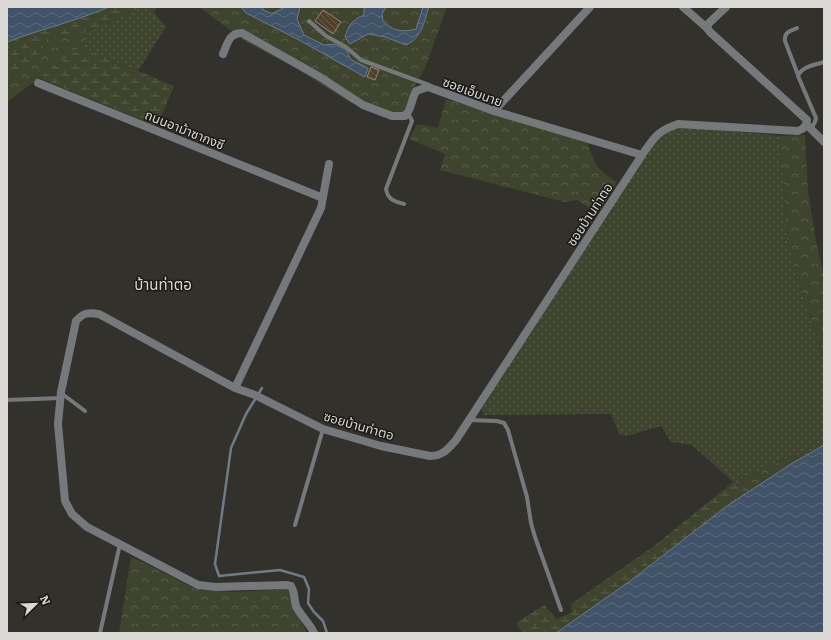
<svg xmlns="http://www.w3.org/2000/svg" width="831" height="640" viewBox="0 0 831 640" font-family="Literata,'Noto Sans Thai',serif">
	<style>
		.grass { fill: url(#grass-dots) }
		.forest { fill: url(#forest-crowns) }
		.wetland { fill: url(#wetland-marsh) }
		.water { fill: url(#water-waves); stroke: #6e7b88 }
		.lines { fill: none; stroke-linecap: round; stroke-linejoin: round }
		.stream { stroke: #6e7b88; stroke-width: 2.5 }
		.building { fill: url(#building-back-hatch); stroke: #8e8882 }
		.service { stroke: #76797b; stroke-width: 4 }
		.minor { stroke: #76797b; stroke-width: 8 }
		.labels { text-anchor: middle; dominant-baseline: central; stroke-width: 3; stroke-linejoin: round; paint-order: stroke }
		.street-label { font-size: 13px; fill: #d9d8d4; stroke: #1a1916 }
		.quarter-label { font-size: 15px; fill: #d9d8d4; stroke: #1a1916 }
	</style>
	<defs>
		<pattern id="grass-dots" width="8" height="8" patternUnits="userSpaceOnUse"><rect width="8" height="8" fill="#3e442e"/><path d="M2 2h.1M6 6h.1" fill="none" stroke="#595e4b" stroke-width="1.8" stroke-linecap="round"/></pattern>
		<pattern id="forest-crowns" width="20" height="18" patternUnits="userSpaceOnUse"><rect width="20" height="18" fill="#3e442e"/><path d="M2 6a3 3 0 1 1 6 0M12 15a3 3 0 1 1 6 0" fill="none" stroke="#595e4b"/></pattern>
		<pattern id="wetland-marsh" width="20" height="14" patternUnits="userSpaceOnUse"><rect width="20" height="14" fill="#3e442e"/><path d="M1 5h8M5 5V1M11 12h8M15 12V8" fill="none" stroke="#595e4b"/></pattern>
		<pattern id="water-waves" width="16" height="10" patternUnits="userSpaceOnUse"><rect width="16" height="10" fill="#405368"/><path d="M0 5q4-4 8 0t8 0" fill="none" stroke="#5b6b7d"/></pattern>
		<pattern id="building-back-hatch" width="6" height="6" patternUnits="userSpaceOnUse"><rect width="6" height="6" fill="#523f2a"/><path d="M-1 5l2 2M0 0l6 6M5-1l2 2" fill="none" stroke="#6a5a48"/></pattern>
	</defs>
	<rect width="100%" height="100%" fill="#33312b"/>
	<path class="grass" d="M141,7h18l-6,4 13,16 -28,44 -57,-24 9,-16 13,-5z
		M688,126l92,10 7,101 16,58 21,63v87l-24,14 -6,-4 -61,27 -41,-37 -21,-3 -10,-16 -34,10 -8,-2 -8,-20 -128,1 -1,-7 134,-207 45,-67 13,-7z"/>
	<path class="forest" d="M199,7h42l5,6 53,27 66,37 3,-9 -18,-9 -16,-15 -10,1 -20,-10 -7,-16 3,-12h64v8l-10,4 -4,24 18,-9 17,3 21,8 13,-10 10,-28h18l-22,61 -15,26 -2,26 -59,-18 -55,-35 -48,-25z
		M262,7h23l-13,7 -11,-5z
		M386,7h37l-2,4 -5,18c-14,3 -22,3 -33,-8l-1,-7z
		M90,31l-9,16 -74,55v-25l29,-17 11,-24 22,2z
		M446,99l142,44c5,21 10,27 29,39l-19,32 -21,-14 -12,2 -125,-32 5,-16 -36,-15 8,-15 21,4z
		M805,135l3,57 8,49 8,35v77l-1,1 -20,-59 -16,-58 -7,-101z
		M795,455l5,4 -54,35 -13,-12z
		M131,557l16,7 46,24 9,2 31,2 56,-3 2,11 16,33h-188z"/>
	<path class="wetland" d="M109,7h32l-38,19 -34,12 -21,-2 -12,24 -29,17v-35c34,-13 69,-21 102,-35z
		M81,47l93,39 -17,40 -118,-48z
		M733,482l13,12 -19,12 -97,75 -74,52h-34l-6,-10 28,-18 13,14 15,-7 -1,-8 83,-58z"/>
	<path class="water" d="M7,7h102c-33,14 -68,22 -102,35z
		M241,7h21v2l10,5 13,-7h15l-3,12 7,16 20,10 10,-1 13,6 3,9 18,9 -3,9 -66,-37 -53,-27z
		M364,7h22l-4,7 1,7c11,11 19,11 33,8l7,-22h6c-5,14 -7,31 -23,38l-21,-8 -17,-3 -18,10 -5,-7c4,-13 7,-17 19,-22z
		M824,445v188h-268l74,-52 97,-75 64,-42z"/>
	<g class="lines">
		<path class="stream" d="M262,388l-16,26 -15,34 -16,116 4,12 61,-6 24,7 5,12 -1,14 6,9 9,9 4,12"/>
	</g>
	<path class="building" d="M323,10l18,12 -8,12 -18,-13z
		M371,67l8,3 -4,10 -8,-3z"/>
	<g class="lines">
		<path class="service" d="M309,21l17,15 20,11 15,13 68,25
			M797,28c-7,3 -13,4 -12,13l13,34
			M811,129l4,-7 1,-4 -18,-42c4,-10 17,-11 26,-14
			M404,204c-10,-3 -16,-4 -18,-15l26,-68 -4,-8
			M61,393l24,18
			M7,400l53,-2
			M469,420l28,1 7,2 4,7 19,67 4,26 4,14 26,73
			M295,525l28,-96
			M100,633l20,-89"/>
		<path class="minor" d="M683,7l24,21
			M223,54c5,-11 5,-20 19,-21l78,44 43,28 29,11h13c7,-7 6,-16 11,-25l12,-4 66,24 148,44
			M38,83l285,115
			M494,111l96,-104
			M807,125l17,17
			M235,388l86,-180 8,-44
			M314,633c-4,-9 -12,-16 -17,-25 -4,-7 -1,-14 -6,-22l-5,-1 -70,2 -18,-2 -111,-58 -15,-13 -7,-13 -7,-77 3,-32 15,-71c7,-8 12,-9 23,-7l136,74 20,7 68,34 58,17 49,10c13,0 18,-7 26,-16l186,-285c12,-17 15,-24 36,-31l120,7c6,-2 9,-5 9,-11l-97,-88 -3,-4 2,-5 17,-16"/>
	</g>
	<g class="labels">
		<g class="street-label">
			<text transform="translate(473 91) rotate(20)">ซอยเอ็มนาย</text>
			<text transform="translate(185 129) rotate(22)">ถนนอาม้าซากงซี</text>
			<text transform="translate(589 214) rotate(-57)">ซอยบ้านท่าตอ</text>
			<text transform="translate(359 425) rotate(16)">ซอยบ้านท่าตอ</text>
		</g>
		<g class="quarter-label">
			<text x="163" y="283">บ้านท่าตอ</text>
		</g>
	</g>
	<rect width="831" height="640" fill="none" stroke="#d9d8d4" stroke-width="16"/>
	<g transform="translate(36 604) rotate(67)" stroke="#1a1916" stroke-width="3" paint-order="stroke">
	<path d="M0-3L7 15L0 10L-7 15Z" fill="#d9d8d4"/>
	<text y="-6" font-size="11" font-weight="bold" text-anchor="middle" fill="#d9d8d4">N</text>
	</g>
</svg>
